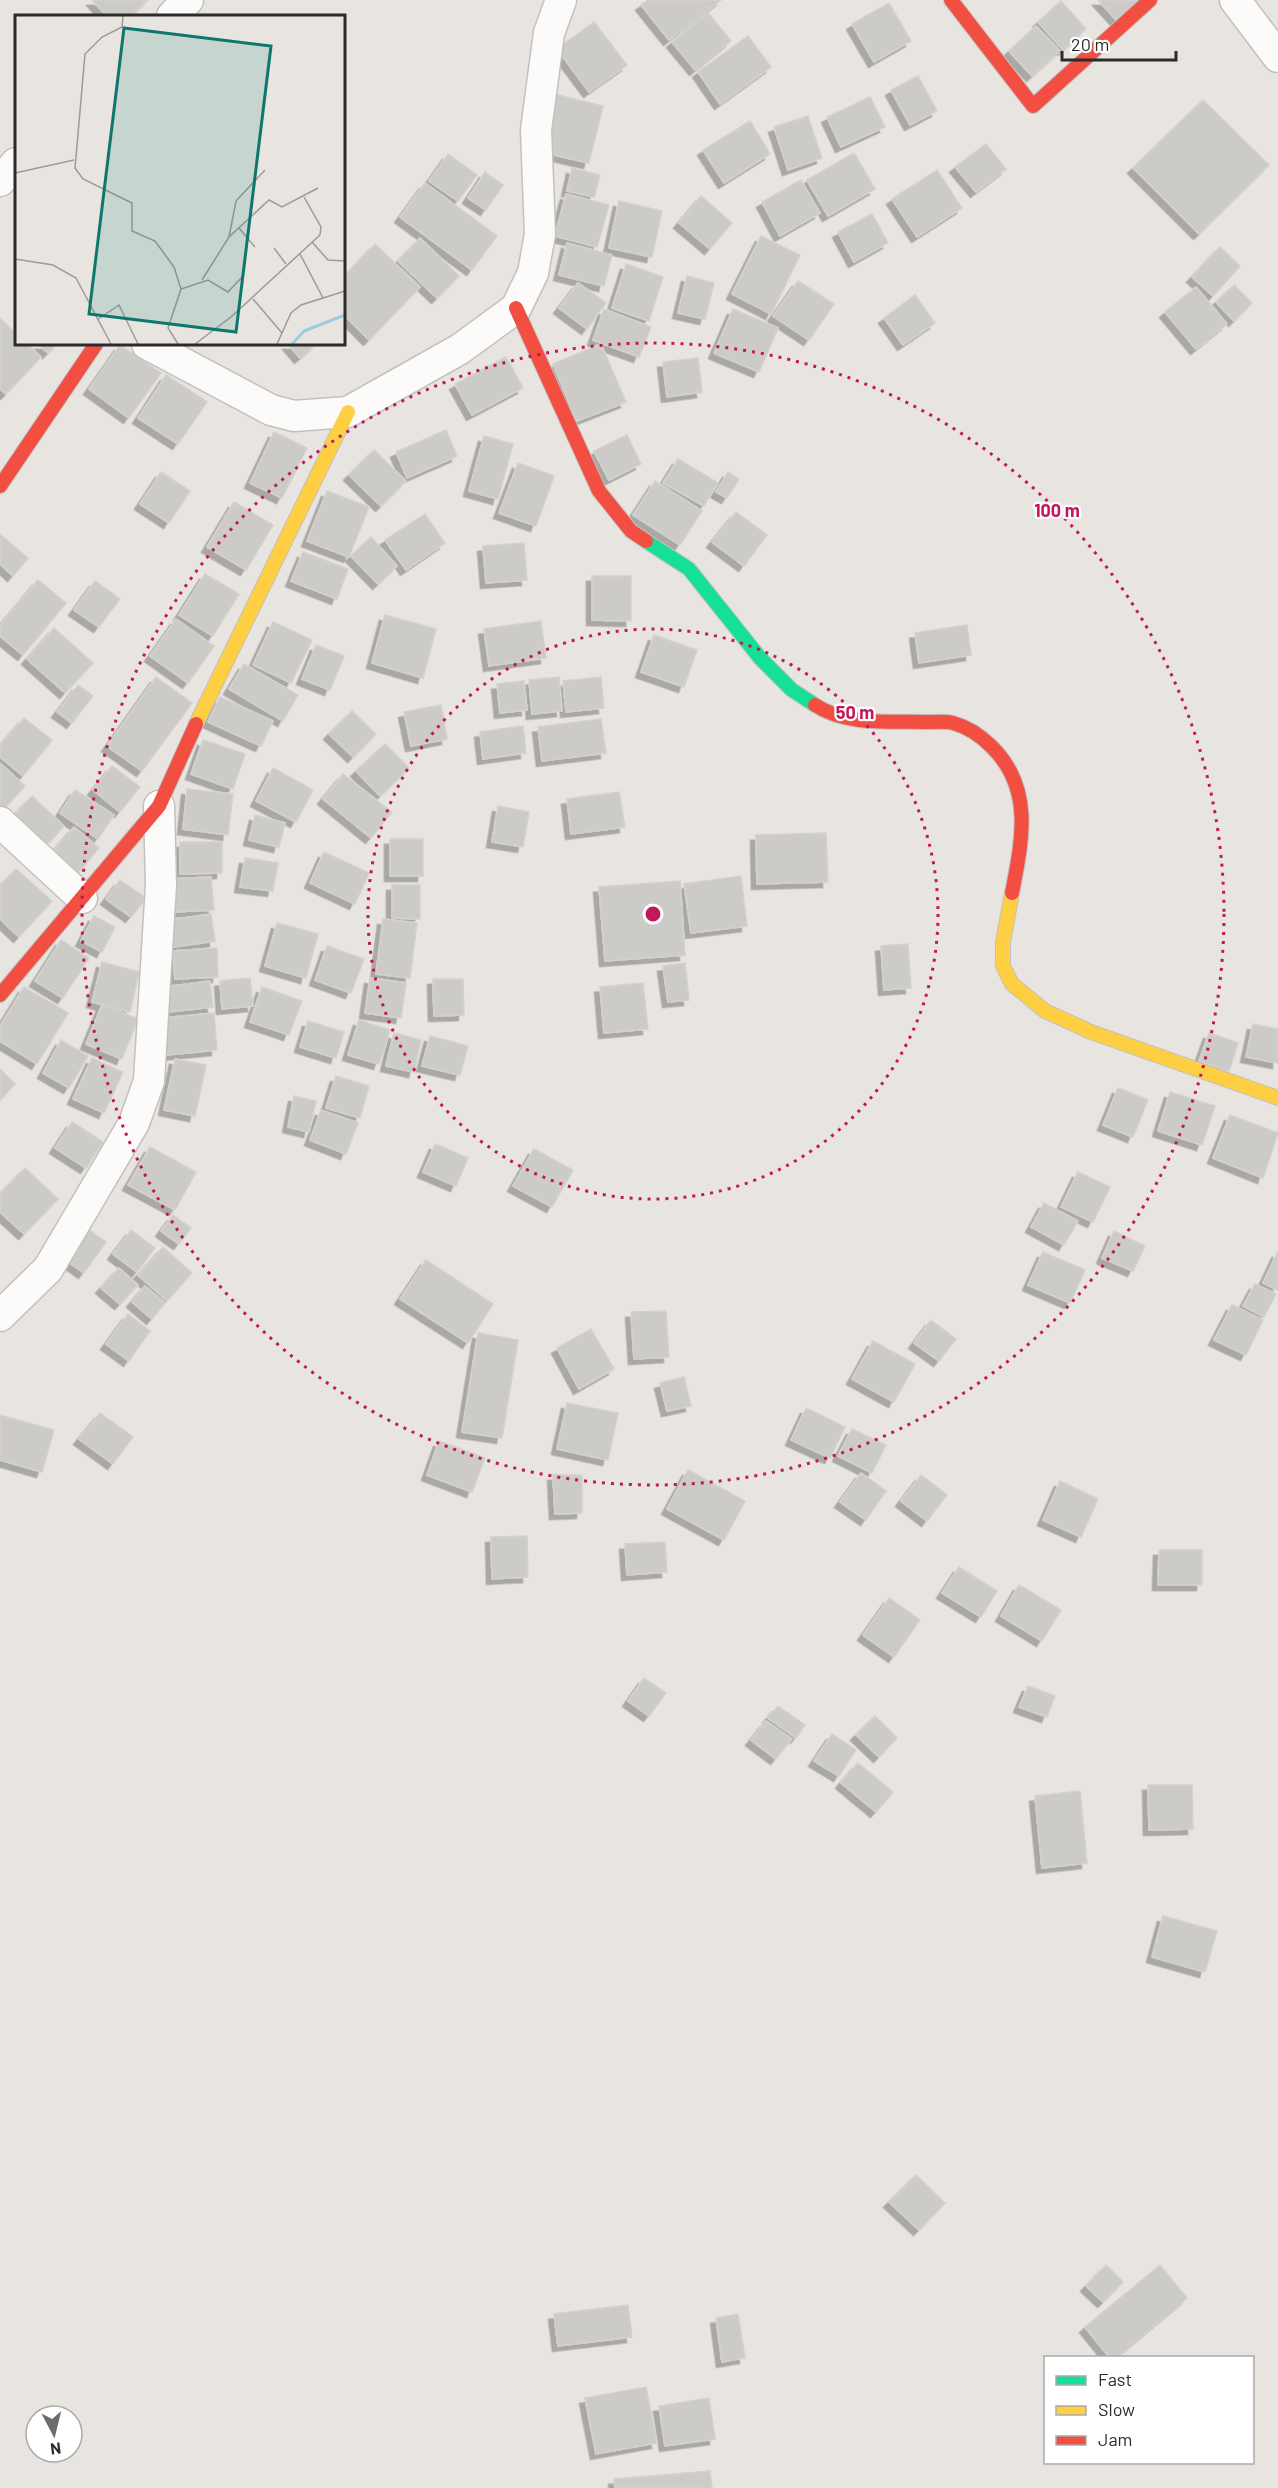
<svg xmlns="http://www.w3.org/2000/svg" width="1278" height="2488" viewBox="0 0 1278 2488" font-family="Barlow,sans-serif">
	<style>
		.building { fill: #cdcbc8; stroke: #d3d1cd; stroke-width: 1.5; filter: url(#shadow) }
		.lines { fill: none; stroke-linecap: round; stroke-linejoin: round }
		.street-casing { stroke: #c2c1c1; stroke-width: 33 }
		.fast-casing { stroke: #c2c1c1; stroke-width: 16 }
		.slow-casing { stroke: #c2c1c1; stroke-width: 16 }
		.jam-casing { stroke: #c2c1c1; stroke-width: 16 }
		.street { stroke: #fcfbfa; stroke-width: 30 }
		.fast { stroke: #16e098; stroke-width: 14 }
		.slow { stroke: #ffcf43; stroke-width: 14 }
		.jam { stroke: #f24e42; stroke-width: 14 }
		.ring { fill: none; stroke: #c2185b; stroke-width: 3; stroke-dasharray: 3 6 }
		.inset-river { fill: none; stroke: #9ecbe0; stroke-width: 3 }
		.inset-road { fill: none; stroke: #9c9b98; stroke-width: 1.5 }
		.view { fill: #0f766e; fill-opacity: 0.15; stroke: #0f766e; stroke-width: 3 }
		.inset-edge { fill: none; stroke: #2b2b2b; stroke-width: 3 }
		.centre { fill: #c2185b; stroke: #fff; stroke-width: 3 }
		.ring-label { font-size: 18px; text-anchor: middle; font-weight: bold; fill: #c2185b; stroke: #fff; stroke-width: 4.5; stroke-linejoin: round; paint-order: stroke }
	</style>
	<defs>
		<filter id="shadow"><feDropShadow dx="-5.5" dy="5.5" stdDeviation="0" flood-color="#0004"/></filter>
	</defs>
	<rect width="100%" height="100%" fill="#e8e5e1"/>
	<path class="building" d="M92,0h56l-18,16h-23z
		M648,0h73l-52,40 -28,-35z
		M1098,0h43l-23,22z
		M1061,1l25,28 -23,21 -25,-28z
		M889,3l22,38 -37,21 -22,-38z
		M708,13l23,28 -36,29 -23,-28z
		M594,22l33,43 -38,27 -32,-43z
		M1036,26l24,25 -28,25 -23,-25z
		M748,36l23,31 -51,37 -22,-32z
		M918,76l19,35 -27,14 -19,-35z
		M554,94l49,12 -14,57 -48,-11z
		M870,97l15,30 -44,20 -14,-30z
		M1203,100l66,65 -70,69 -66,-66z
		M808,116l14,42 -34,12 -14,-43z
		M750,121l20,33 -46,29 -21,-33z
		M986,144l20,25 -30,23 -21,-25z
		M854,153l21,36 -47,27 -21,-36z
		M448,154l29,21 -19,26 -29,-20z
		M572,168l28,7 -6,22 -27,-6z
		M937,170l25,38 -45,29 -25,-38z
		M485,172l18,13 -17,25 -18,-12z
		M801,180l19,33 -40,23 -18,-34z
		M425,183l72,53 -25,34 -72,-53z
		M566,194l43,11 -12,42 -42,-11z
		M701,196l31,27 -22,26 -31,-26z
		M619,201l43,10 -10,46 -43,-9z
		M872,214l16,29 -34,19 -16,-30z
		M761,236l39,19 -29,59 -39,-20z
		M420,238l39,38 -22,22 -39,-37z
		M567,243l45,12 -8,31 -45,-11z
		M375,244l45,43 -51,53 -25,-25v-38z
		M1220,247l20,19 -27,30 -21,-19z
		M626,264l37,13 -14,44 -37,-13z
		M687,276l27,7 -9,36 -27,-6z
		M798,281l36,23 -25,36 -36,-24z
		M578,283l28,20 -19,26 -28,-21z
		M1234,285l18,18 -18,18 -18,-19z
		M1196,287l31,37 -31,25 -31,-37z
		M915,295l20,28 -32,22 -19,-27z
		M604,309l47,18 -12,30 -46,-17z
		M733,309l45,19 -19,44 -45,-19z
		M0,318l16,16v10h11l14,13 -35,37 -6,-5z
		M38,344h19l-9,9z
		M288,344h28l-16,14z
		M601,344l25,58 -49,19 -24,-57z
		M120,345l41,28 -32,45 -40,-29z
		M506,357l17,31 -51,27 -17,-31z
		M698,358l4,34 -35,5 -4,-35z
		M166,375l41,27 -29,42 -40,-26z
		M446,430l11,26 -50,22 -11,-26z
		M274,432l33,16 -25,50 -32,-15z
		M627,435l14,29 -32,16 -15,-29z
		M484,436l29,8 -15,55 -29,-8z
		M374,450l32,31 -25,25 -32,-31z
		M678,459l40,24 -14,23 -41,-23z
		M518,463l36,13 -18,50 -37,-13z
		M161,472l29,19 -21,32 -29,-19z
		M728,472l11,7 -12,19 -11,-6z
		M655,481l47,30 -22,34 -47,-30z
		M327,491l42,16 -20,50 -42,-16z
		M234,502l39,23 -27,45 -39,-23z
		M736,512l31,23 -23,31 -32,-24z
		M425,514l20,29 -39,27 -21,-30z
		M0,534l28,24 -15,18 -13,-12z
		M371,537l26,29 -19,18 -27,-28z
		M524,543l3,37 -41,3 -3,-37z
		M303,552l45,17 -11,30 -46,-18z
		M205,574l34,20 -26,42 -34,-21z
		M592,576h39v45l-39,-1z
		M38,580l28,23 -43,52 -23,-19v-10z
		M95,581l25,18 -21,28 -25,-17z
		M385,615l51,14 -13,49 -51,-15z
		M176,619l38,27 -26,37 -38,-27z
		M541,621l5,37 -57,8 -5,-37z
		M273,622l39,18 -21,43 -38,-18z
		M967,625l4,30 -52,8 -4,-30z
		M54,628l39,35 -28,30 -38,-34z
		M654,635l43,15 -13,37 -43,-15z
		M316,645l28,11 -14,34 -28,-11z
		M244,664l54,31 -15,26 -54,-32z
		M156,677l36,26 -50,68 -35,-25z
		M559,677l3,34 -30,3 -3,-34z
		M601,677l3,31 -38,4 -3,-31z
		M524,681l3,29 -27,3 -3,-29z
		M78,685l15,11 -21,27 -15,-11z
		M220,697l53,24 -12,25 -53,-24z
		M441,705l6,34 -36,7 -7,-34z
		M352,711l24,23 -23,23 -24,-23z
		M24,718l28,22 -29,36 -23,-19v-11z
		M601,719l5,34 -64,8 -4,-34z
		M523,726l3,27 -43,6 -3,-27z
		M203,740l42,14 -12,35 -42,-15z
		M385,744l24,24 -29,28 -24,-25z
		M1,764l24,22 -24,26 -1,-1z
		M112,766l28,21 -20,25 -27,-22z
		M273,768l40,22 -17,32 -40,-21z
		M343,774l49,38 -21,26 -48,-39z
		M187,789l46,5 -5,41 -45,-6z
		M75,790l39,25 -16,24 -38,-26z
		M619,792l6,35 -54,7 -4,-35z
		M32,796l32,30 -24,26 -32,-30z
		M498,806l31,6 -6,35 -31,-5z
		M255,815l30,8 -6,24 -30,-7z
		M74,827l25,21 -26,31 -25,-21z
		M826,833l2,49 -71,2 -1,-49z
		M390,839h33v37h-33z
		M180,842h42v31l-42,1z
		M324,852l45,21 -14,31 -45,-21z
		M245,858l33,5 -5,28 -33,-4z
		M16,869l36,32 -33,36 -19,-18v-33z
		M741,876l6,50 -56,7 -7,-49z
		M211,877l3,33 -42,2 -2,-33z
		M120,880l26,18 -15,19 -25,-18z
		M680,881l5,74 -80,6 -6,-74z
		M392,885h28v34l-28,-1z
		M211,914l4,27 -48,7 -4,-27z
		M94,916l21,11 -13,25 -21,-11z
		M383,919l34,4 -7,55 -34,-4z
		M277,923l41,11 -12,44 -41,-12z
		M61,940l28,18 -26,40 -28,-17z
		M908,944l3,44 -27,2 -3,-44z
		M327,946l37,13 -13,34 -36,-13z
		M217,948l1,29 -43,2 -2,-28z
		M102,962l37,10 -9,40 -38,-10z
		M685,963l4,37 -21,2 -5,-36z
		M250,978l3,28 -31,3 -2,-28z
		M370,978l36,5 -5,35 -36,-5z
		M433,979h30l1,36 -30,1z
		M210,981l3,26 -44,5 -3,-25z
		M643,983l5,46 -44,4 -4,-46z
		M24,987l44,26 -31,51 -37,-23v-15z
		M262,987l40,14 -13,34 -39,-13z
		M102,1005l36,14 -16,40 -36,-15z
		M214,1013l3,37 -50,5 -4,-37z
		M359,1020l31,10 -11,34 -31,-9z
		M308,1021l36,11 -8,26 -36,-11z
		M1253,1024l25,5v34l-32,-6z
		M394,1033l27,7 -7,32 -28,-6z
		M1209,1033l29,10 -9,28 -30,-10z
		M430,1036l38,10 -8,29 -38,-9z
		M61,1040l27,16 -19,32 -26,-15z
		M92,1058l31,14 -19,41 -31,-14z
		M175,1059l31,6 -11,51 -31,-6z
		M0,1069l15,15 -15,16z
		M336,1076l33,10 -9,32 -34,-10z
		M1118,1088l30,12 -15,37 -30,-12z
		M1170,1092l45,14 -13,39 -44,-14z
		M294,1096l22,5 -7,31 -21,-5z
		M321,1110l37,13 -12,31 -36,-14z
		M1230,1115l48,18 -15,45 -50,-20z
		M72,1122l31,20 -17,26 -31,-20z
		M435,1144l33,14 -12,28 -33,-14z
		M150,1147l46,25 -21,38 -47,-25z
		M534,1149l39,21 -21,37 -39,-21z
		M25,1168l33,31 -34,35 -24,-22v-18z
		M1078,1172l32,15 -17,35 -32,-15z
		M1044,1203l34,18 -14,24 -33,-18z
		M173,1215l18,13 -12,16 -18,-13z
		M85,1227l21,15 -22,31 -21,-15z
		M131,1230l24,18 -18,24 -24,-18z
		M1114,1231l31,15 -12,25 -31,-13z
		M163,1247l29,26 -25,28 -29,-26z
		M1278,1251v39l-15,-7z
		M1043,1252l42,18 -15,33 -42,-18z
		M426,1260l67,44 -25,39 -68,-44z
		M119,1268l19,17 -18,19 -19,-16z
		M1255,1284l21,10 -12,23 -21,-11z
		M145,1286l20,17 -13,16 -20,-17z
		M1232,1305l31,15 -17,35 -32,-15z
		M666,1311l3,46 -35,2 -3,-47z
		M128,1314l22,17 -21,30 -23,-17z
		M931,1320l25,19 -17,22 -25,-18z
		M591,1329l23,40 -35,20 -22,-41z
		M478,1333l40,7 -16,98 -40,-6z
		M873,1341l42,23 -21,38 -42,-23z
		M684,1377l7,29 -24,5 -7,-28z
		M567,1403l51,10 -10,47 -51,-11z
		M806,1408l39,19 -15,31 -39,-18z
		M100,1413l33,24 -20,27 -34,-25z
		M0,1415l54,15 -12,42 -42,-12z
		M852,1429l34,16 -14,28 -34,-17z
		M439,1441l46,17 -13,34 -45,-17z
		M688,1470l57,31 -21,39 -57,-31z
		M861,1473l25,18 -20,29 -26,-18z
		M553,1475h29v38l-27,1z
		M921,1475l26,20 -20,26 -26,-20z
		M1060,1481l38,18 -17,38 -38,-17z
		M527,1536l1,41 -36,2 -1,-42z
		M665,1542l2,30 -40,3 -2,-31z
		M1159,1550h43v35h-44z
		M959,1567l38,24 -16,26 -39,-24z
		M1019,1585l42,25 -19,31 -41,-25z
		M889,1598l31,22 -26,37 -31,-22z
		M644,1678l22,15 -17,23 -21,-15z
		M1028,1686l27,10 -8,21 -28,-10z
		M778,1706l27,19 -9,13 -28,-20z
		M875,1716l22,22 -18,19 -23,-22z
		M766,1721l26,18 -16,20 -25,-19z
		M832,1734l24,16 -17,26 -25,-15z
		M858,1763l35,29 -17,20 -35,-29z
		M1148,1785h44l1,44 -44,1z
		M1080,1791l7,72 -45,5 -7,-72z
		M1163,1916l54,15 -12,41 -53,-15z
		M916,2175l29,28 -26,27 -30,-28z
		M1106,2265l17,17 -20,20 -17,-16z
		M1160,2265l27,33 -72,60h-5l-25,-31z
		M628,2305l4,32 -74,9 -4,-32z
		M738,2314l7,44 -23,4 -6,-44z
		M646,2387l11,56 -61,11 -11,-56z
		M709,2398l6,41 -50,7 -6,-40z
		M710,2471l2,17h-97l-1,-9z"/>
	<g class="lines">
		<defs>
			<path id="street" d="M1235,0l43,57
				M172,16l16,-16
				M0,181l16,-18
				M147,344l124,66 23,6 54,-4 112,-63 56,-41 17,-35 7,-39 -4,-104 13,-97 12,-33
				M0,822l82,76
				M0,1316l48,-47 86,-146 15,-42 12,-196 -2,-79"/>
			<path id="fast" d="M646,541l43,28 71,89 32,32 23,15"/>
			<path id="slow" d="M196,724l152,-312
				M1012,893l-9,49v24l9,18 33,27 46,21 187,66"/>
			<path id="jam" d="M951,0l82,106 117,-106
				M516,308l83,183 32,40 15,10
				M0,486l96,-142
				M815,705c32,21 74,16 111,17 8,0 19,-1 27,1 15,4 29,14 39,24 42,42 30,94 20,146
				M0,995l159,-189 37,-82"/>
		</defs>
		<use href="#street" class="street-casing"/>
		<use href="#fast" class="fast-casing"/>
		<use href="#slow" class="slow-casing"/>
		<use href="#jam" class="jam-casing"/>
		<use href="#street" class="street"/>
		<use href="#fast" class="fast"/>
		<use href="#slow" class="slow"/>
		<use href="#jam" class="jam"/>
	</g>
	<g class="ring">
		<circle cx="653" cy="914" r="285"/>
		<circle cx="653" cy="914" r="571"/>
	</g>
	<g transform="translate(15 15)">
		<rect width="330" height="330" fill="#e8e5e1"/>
		<path class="inset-river" d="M277,329l12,-13 41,-16"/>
		<path class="inset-road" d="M108,1l-1,11 -20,10 -17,17 -10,114 8,11 49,24v28l23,10 19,26 7,22M0,158l59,-13M224,213l16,19M214,222l7,-36 29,-31M297,227l16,18 17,1M259,233l12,16M0,244l38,6 23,13 35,66M187,265l27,-43 40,-37 13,7 36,-19M308,283l22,-7M238,284l29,34M82,305l22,-15 19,39M163,329l-10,-16 13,-39 27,-9 20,12 15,-16M180,329l36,-27 89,-82 1,-8 -17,-30M262,329l14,-31 10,-8 22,-7 -23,-44"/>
		<path class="view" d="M109,13l147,18 -35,286 -147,-18z"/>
		<rect width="330" height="330" class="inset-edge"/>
	</g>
	<circle cx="653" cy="914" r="9" class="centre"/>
	<g class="ring-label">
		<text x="1057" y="517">100 m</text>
		<text x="855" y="719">50 m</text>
	</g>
	<rect x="1044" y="2356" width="210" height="108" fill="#ffffff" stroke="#aaaaaa" stroke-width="1.5"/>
	<rect x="1056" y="2376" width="30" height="9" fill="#16e098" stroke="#aaaaaa" stroke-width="1.5"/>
	<text x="1098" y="2386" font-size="18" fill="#2b2b2b">Fast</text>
	<rect x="1056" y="2406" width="30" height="9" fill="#ffcf43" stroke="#aaaaaa" stroke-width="1.5"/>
	<text x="1098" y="2416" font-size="18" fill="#2b2b2b">Slow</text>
	<rect x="1056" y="2436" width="30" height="9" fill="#f24e42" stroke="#aaaaaa" stroke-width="1.5"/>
	<text x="1098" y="2446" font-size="18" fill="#2b2b2b">Jam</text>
	<g transform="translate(54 2434) rotate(173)"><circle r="28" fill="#ffffff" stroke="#aaaaaa" stroke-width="1.5"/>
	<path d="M0-4.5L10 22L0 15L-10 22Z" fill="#6d6c6b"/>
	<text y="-9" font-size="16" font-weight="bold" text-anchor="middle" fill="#2b2b2b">N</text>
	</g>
	<path d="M1062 51v9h114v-9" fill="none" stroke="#2b2b2b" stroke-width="3"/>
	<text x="1071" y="51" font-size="18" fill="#2b2b2b" stroke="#ffffff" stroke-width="4.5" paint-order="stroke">20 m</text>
</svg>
